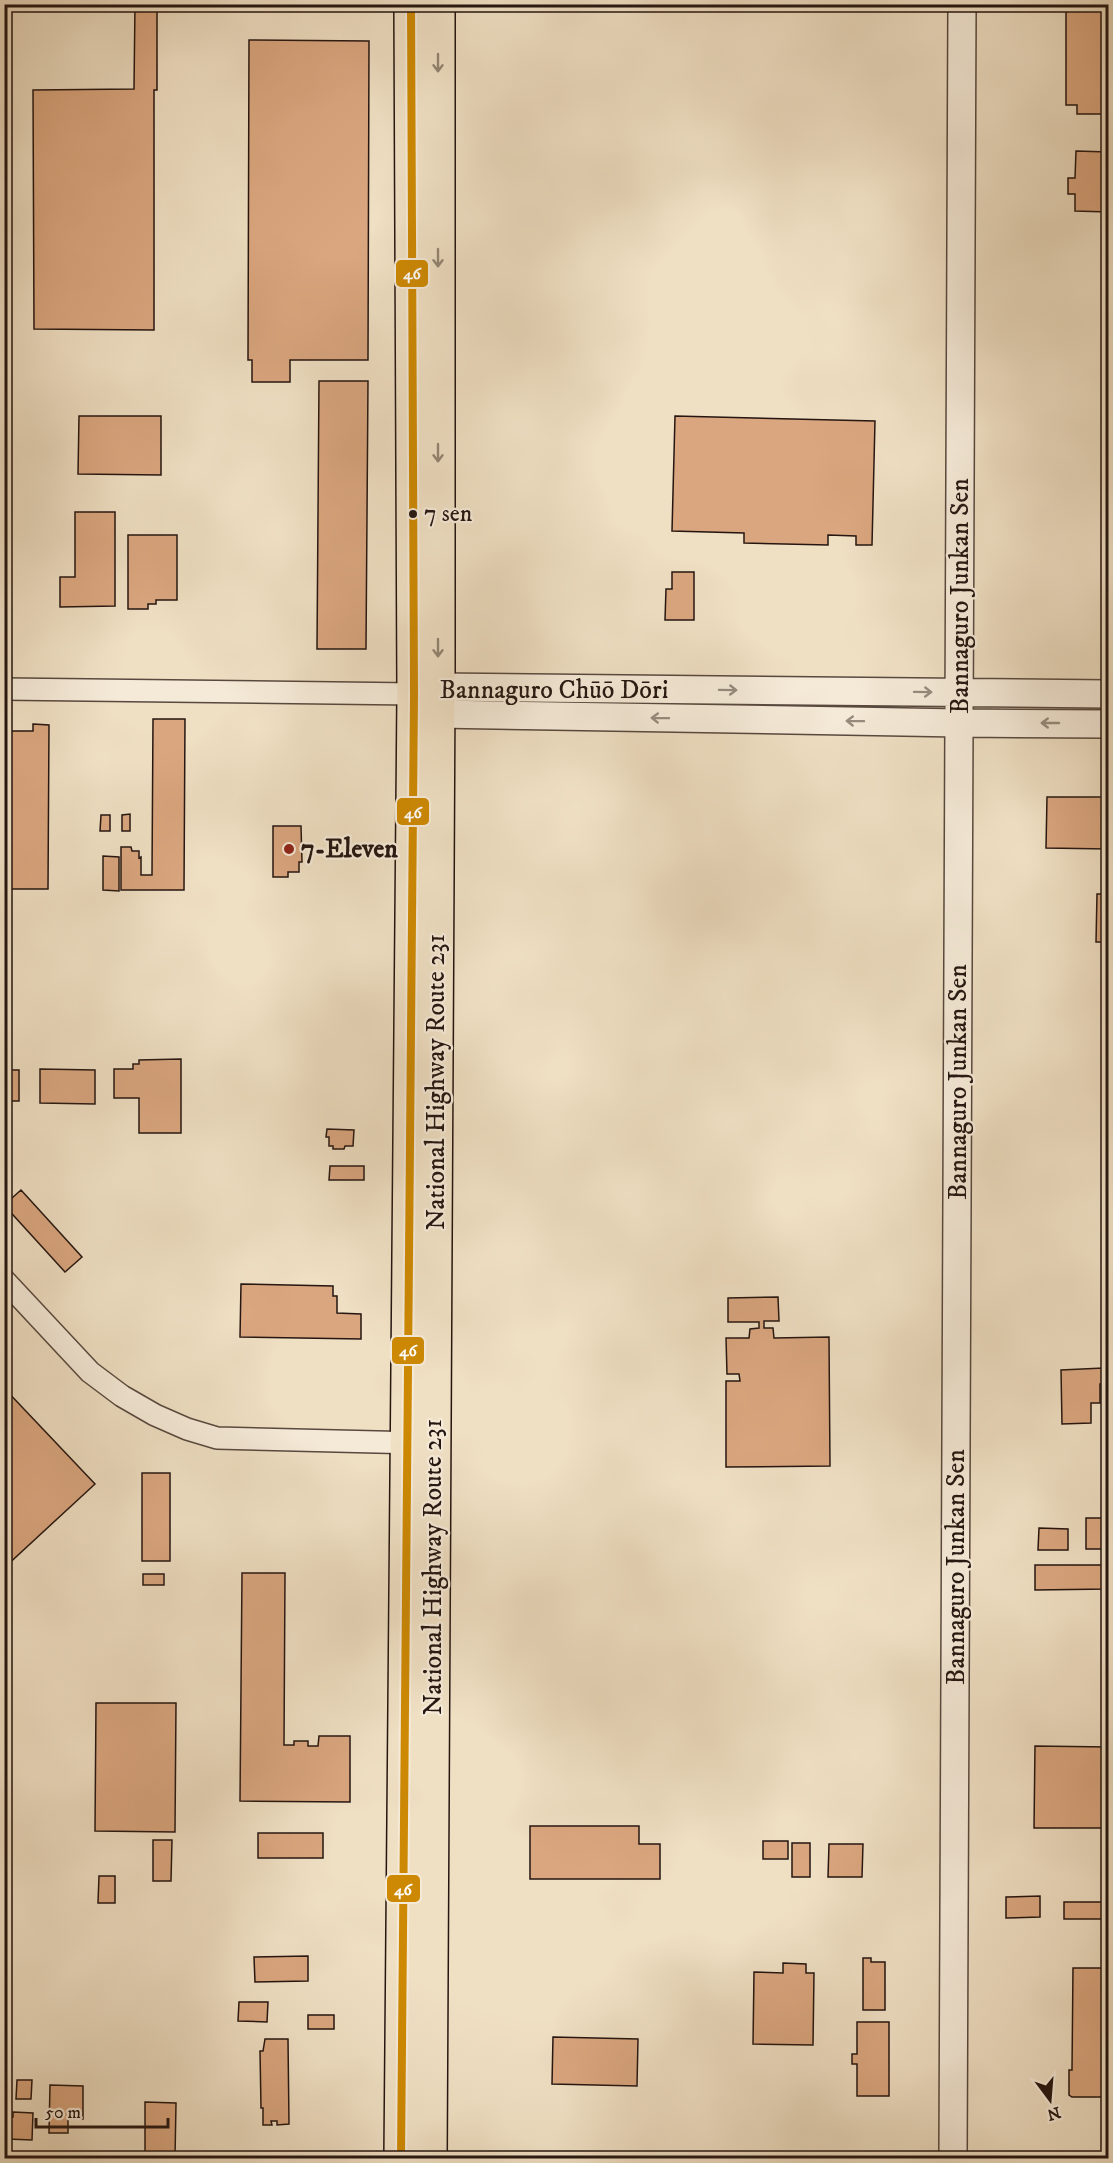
<svg xmlns="http://www.w3.org/2000/svg" width="1113" height="2163" viewBox="0 0 1113 2163" font-family="'IM FELL DW Pica',serif">
	<style>
		.building { fill: #daa67f; stroke: #251611; stroke-width: 1.5 }
		.lines { fill: none; stroke-linecap: round; stroke-linejoin: round }
		.minor-casing { stroke: #58483e; stroke-width: 24 }
		.tertiary-casing { stroke: #58483e; stroke-width: 30 }
		.trunk-casing { stroke: #251611; stroke-width: 36 }
		.minor { stroke: #f5ead8; stroke-width: 21 }
		.tertiary { stroke: #f5ead8; stroke-width: 27 }
		.trunk { stroke: #efdfc3; stroke-width: 33 }
		.bus-1-casing { stroke: #f5ead8; stroke-width: 12 }
		.bus-1 { stroke: #cd8903; stroke-width: 8 }
		.oneway { stroke: #948573 }
		.oneway2 { stroke: #978b7e }
		.bus-dot { fill: #251611; stroke: #f5ead8; stroke-width: 2 }
		.poi-dot { fill: #8f2418; stroke: #f5ead8; stroke-width: 2 }
		.labels { text-anchor: middle; dominant-baseline: central; stroke-width: 4.5; stroke-linejoin: round; paint-order: stroke }
		.bus-label { font-size: 24px; fill: #251611; stroke: #f5ead8; text-anchor: start }
		.street-label { font-size: 26px; fill: #251611; stroke: #f5ead8 }
		.poi-label { font-size: 26px; font-weight: bold; fill: #251611; stroke: #f5ead8; text-anchor: start }
		.line-badge { stroke: #f5ead8; stroke-width: 2 }
		.badge-label { font-size: 16px; text-anchor: middle; font-weight: bold; fill: #fff }
	</style>
	<rect width="100%" height="100%" fill="#efdfc3"/>
	<filter id="stains"><feTurbulence type="fractalNoise" baseFrequency=".00333" numOctaves="4"/><feColorMatrix values="0 0 0 0 .2 0 0 0 0 .09 0 0 0 0 .02 0 0 0 .5 -.17"/></filter>
	<radialGradient id="worn" r=".72"><stop offset=".6" stop-color="#630" stop-opacity="0"/><stop offset="1" stop-color="#630" stop-opacity=".3"/></radialGradient>
	<path class="building" d="M135,4h22v86h-3v240l-120,-1 -1,-239 101,-1z
		M332,4h36v7l-36,-1z
		M1066,4h42v110h-31v-9h-11z
		M249,40l120,1 -1,319h-78v22h-38v-22h-4z
		M1076,151l32,1v60l-33,-1v-17h-7v-16h7z
		M319,381h49l-2,268h-49z
		M79,416h82v59l-83,-1z
		M675,416l200,5 -3,124h-16v-9l-28,-1v10l-84,-2v-10l-72,-2z
		M75,512h40v94l-55,1v-30h15z
		M128,535h49v65h-21v4h-8v5h-20z
		M672,572h22v48h-29l1,-31h6z
		M153,719h32l-1,171h-63v-43h10l1,4h7v7l2,-1v18h11z
		M33,724l16,1 -1,164h-44v-158h29z
		M1047,797h61v52l-62,-1z
		M130,814v17h-8v-16z
		M101,815h9v16h-10z
		M273,826h28l1,36h-3v10h-11v5h-15z
		M103,856l16,1v34l-16,-1z
		M1097,894h11v309h-5l4,-261h-11z
		M181,1059v74h-42v-35h-25v-29h19v-5h6v-4z
		M40,1069l55,1v34l-55,-1z
		M8,1070h11v31h-11z
		M327,1129l27,1 -1,16h-8l-1,3h-11v-3h-4v-9h-3z
		M330,1166h34v14h-35z
		M21,1190l61,67 -17,15 -61,-67z
		M241,1284l92,2v10h4v17l24,1v25l-121,-2z
		M778,1297l1,24h-15v7h9l1,10 55,-1 1,129 -104,1v-86h14l-1,-7h-12l-1,-36h23l1,-9 9,-1v-6h-31v-24z
		M1103,1368l1,16h-4v19h-9v20l-29,1 -1,-54z
		M4,1388l91,96 -91,84z
		M142,1473h28v88h-28z
		M1086,1518h22v31h-22z
		M1039,1528l29,1v21h-30z
		M1035,1565h73v24l-73,1z
		M242,1573h43l-1,172h10v-4h14v5h10l1,-10h31v66l-110,-1z
		M143,1574h21v11h-21z
		M96,1703h80l-1,129 -80,-1z
		M1035,1746l73,1v81h-74z
		M530,1826h109v18h21v35h-130z
		M258,1833h65v25h-65z
		M153,1840h19l-1,41h-18z
		M763,1841h25v18h-25z
		M792,1843h18v34h-18z
		M829,1844h34l-1,33h-34z
		M99,1876h16v27h-17z
		M1040,1896v21l-34,1v-21z
		M1064,1902h38v17h-38z
		M308,1956v25l-53,1 -1,-25z
		M863,1958h8v4h14v48h-22z
		M783,1963l23,1v9h8l-1,72 -60,-1 1,-72 29,1z
		M1073,1968h35v129h-36l-3,-2v-25h3z
		M239,2002h29l-1,20 -29,-1z
		M308,2015h26v14h-26z
		M857,2022h32v74h-32v-32h-5v-10h5z
		M553,2037l85,2 -1,47 -85,-2z
		M265,2039h23l1,85 -12,1v-4h-6l1,4h-9v-17h-2l-1,-57h3z
		M17,2080h15l-1,19h-15z
		M50,2085l33,1v33h-15v14h-19z
		M145,2102l31,1 -1,55h-30z
		M13,2112l20,1 -1,27 -25,-1 1,-22h5z"/>
	<g class="lines">
		<defs>
			<path id="minor" d="M4,689l410,5
				M4,1280l86,92 32,24 33,19 32,14 30,9 201,5"/>
			<path id="tertiary" d="M418,693l20,-6 670,7
				M422,701l16,13 522,9 148,1
				M953,2158l9,-2154"/>
			<path id="trunk" d="M401,2158l13,-1464 -3,-690
				M430,2158l8,-1471v-683"/>
		</defs>
		<use href="#minor" class="minor-casing"/>
		<use href="#tertiary" class="tertiary-casing"/>
		<use href="#trunk" class="trunk-casing"/>
		<use href="#minor" class="minor"/>
		<use href="#tertiary" class="tertiary"/>
		<use href="#trunk" class="trunk"/>
		<defs>
			<path id="bus-1" d="M401,2158l13,-1464 -3,-690"/>
		</defs>
		<use href="#bus-1" class="bus-1-casing"/>
		<use href="#bus-1" class="bus-1"/>
	</g>
	<defs><path id="oneway-shaft" d="M-6 0H5M1.5-3L5.5 0L1.5 3" fill="none" stroke-width="1.6" stroke-linecap="round" stroke-linejoin="round" transform="scale(1.5)"/></defs>
	<g class="oneway">
		<use href="#oneway-shaft" transform="translate(438 63) rotate(90)"/>
		<use href="#oneway-shaft" transform="translate(438 258) rotate(90)"/>
		<use href="#oneway-shaft" transform="translate(438 453) rotate(90)"/>
		<use href="#oneway-shaft" transform="translate(438 648) rotate(90)"/>
	</g>
	<g class="oneway2">
		<use href="#oneway-shaft" transform="translate(728 690) rotate(1)"/>
		<use href="#oneway-shaft" transform="translate(923 692) rotate(1)"/>
		<use href="#oneway-shaft" transform="translate(660 718) rotate(-179)"/>
		<use href="#oneway-shaft" transform="translate(855 721) rotate(-179)"/>
		<use href="#oneway-shaft" transform="translate(1050 723) rotate(-180)"/>
	</g>
	<circle class="bus-dot" cx="413" cy="514" r="5"/>
	<circle class="poi-dot" cx="289" cy="849" r="6"/>
	<g class="labels">
		<g class="bus-label">
			<text x="424" y="514">7 sen</text>
		</g>
		<g class="street-label">
			<text transform="translate(960 596) rotate(-90)">Bannaguro Junkan Sen</text>
			<text x="554" y="690">Bannaguro Chūō Dōri</text>
			<text transform="translate(436 1082) rotate(-90)">National Highway Route 231</text>
			<text transform="translate(958 1082) rotate(-90)">Bannaguro Junkan Sen</text>
			<text transform="translate(433 1567) rotate(-90)">National Highway Route 231</text>
			<text transform="translate(956 1567) rotate(-90)">Bannaguro Junkan Sen</text>
		</g>
		<g class="poi-label">
			<text x="301" y="849">7-Eleven</text>
		</g>
	</g>
	<g class="line-badge">
		<rect x="395" y="259" width="34" height="29" rx="6" fill="#cd8903"/>
		<rect x="396" y="797" width="34" height="29" rx="6" fill="#cd8903"/>
		<rect x="391" y="1336" width="34" height="29" rx="6" fill="#cd8903"/>
		<rect x="386" y="1874" width="35" height="29" rx="6" fill="#cd8903"/>
	</g>
	<g class="badge-label">
		<text x="412" y="279">46</text>
		<text x="413" y="818">46</text>
		<text x="408" y="1356">46</text>
		<text x="403" y="1895">46</text>
	</g>
	<rect width="1113" height="2163" fill="none" stroke="#efdfc3" stroke-width="24"/>
	<rect x="6" y="6" width="1101" height="2151" fill="none" stroke="#251611" stroke-width="3"/>
	<rect x="12" y="12" width="1089" height="2139" fill="none" stroke="#251611" stroke-width="1.5"/>
	<g transform="translate(1050 2100) rotate(164)" stroke="#f5ead8" stroke-width="4.5" paint-order="stroke">
	<path d="M0-4.5L10 22L0 15L-10 22Z" fill="#251611"/>
	<text y="-9" font-size="16" font-weight="bold" text-anchor="middle" fill="#251611">N</text>
	</g>
	<path d="M36 2118v9h132v-9" fill="none" stroke="#251611" stroke-width="3"/>
	<text x="45" y="2118" font-size="18" fill="#251611" stroke="#f5ead8" stroke-width="4.5" paint-order="stroke">50 m</text>
	<rect width="100%" height="100%" filter="url(#stains)"/>
	<rect width="100%" height="100%" fill="url(#worn)"/>
</svg>
